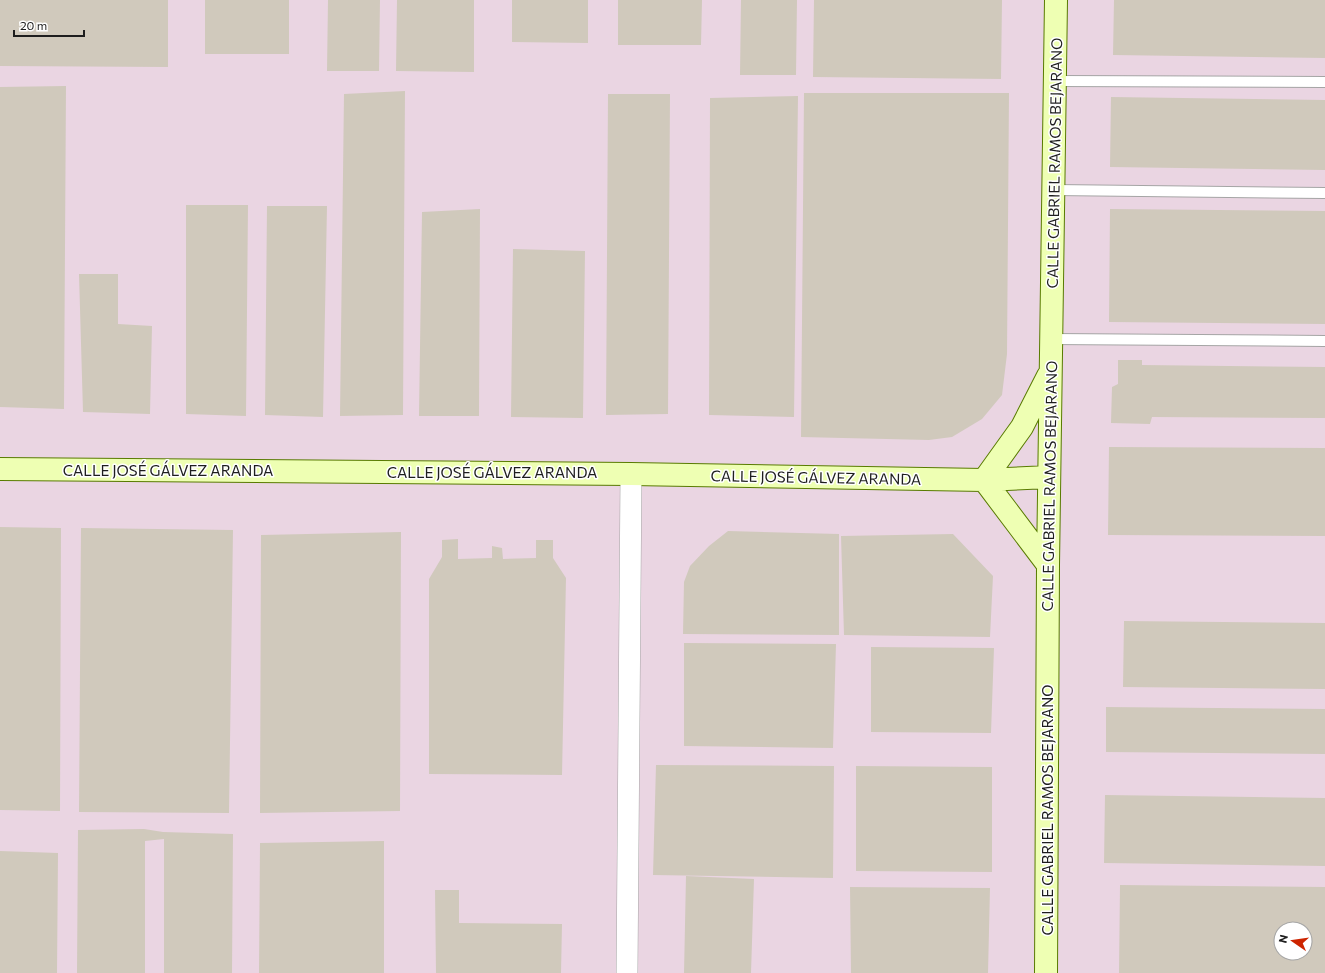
<svg xmlns="http://www.w3.org/2000/svg" width="1325" height="973" viewBox="0 0 1325 973" font-family="Commissioner,sans-serif">
	<style>
		.industrial { fill: #ead5e2; fill-rule: evenodd }
		.building { fill: #d0c9bc; fill-rule: evenodd }
		.lines { fill: none; stroke-linecap: round; stroke-linejoin: round }
		.lane-casing { stroke: #a5a5a5; stroke-width: 12 }
		.street-casing { stroke: #a5a5a5; stroke-width: 22 }
		.secondary-casing { stroke: #587b00; stroke-width: 24 }
		.lane { stroke: #fff; stroke-width: 10 }
		.street { stroke: #fff; stroke-width: 21 }
		.secondary { stroke: #eeffb3; stroke-width: 22 }
		.labels { text-anchor: middle; dominant-baseline: central; stroke-width: 3; stroke-linejoin: round; paint-order: stroke }
		.street-label { font-size: 15px; fill: #1e1e1e; stroke: #fff }
	</style>
	<rect width="100%" height="100%" fill="#f0eee4"/>
	<path class="industrial" d="M0,0h1325v973h-1325zM1281,929h24v24h-24z"/>
	<path class="building" d="M0,0h168v67l-168,-1z
		M205,0h84v54h-84z
		M328,0h52l-1,71h-52z
		M397,0h77v72l-78,-1z
		M512,0h76v43l-76,-1z
		M618,0h84l-1,45h-83z
		M741,0h56l-1,75h-56z
		M814,0h188l-1,79 -188,-2z
		M1114,0h211v58l-212,-3z
		M66,86l-2,323 -64,-2v-320z
		M405,91l-2,324 -63,1 4,-322z
		M804,93h205l-2,261 -5,41 -20,24 -30,18 -23,3 -128,-3z
		M608,94h62l-2,320 -62,1z
		M798,96l-4,321 -85,-2 1,-317z
		M1111,97l214,3v70l-215,-3z
		M186,205h62l-2,211 -60,-2z
		M267,206h60l-4,211 -58,-2z
		M480,209l-1,207h-60l3,-204z
		M1110,209l215,2v113l-216,-2z
		M513,249l72,2 -2,167 -72,-1z
		M79,274h39v50l34,2 -2,88 -67,-2z
		M1118,360h24v5l183,2v51l-173,-1 -2,7 -39,-1 1,-36 6,-3z
		M1109,447l216,1v88l-217,-1z
		M0,527l61,1 -1,283 -60,-1z
		M81,528l152,2 -4,283 -150,-1z
		M728,531l111,3v101l-156,-1 1,-52 6,-16 19,-20z
		M401,532l-1,279 -140,2 1,-278z
		M953,534l40,42 -3,61 -146,-2 -3,-99z
		M458,539v20l34,-1v-12l10,2 1,11 33,-1v-18h17v18l13,20 -4,197 -133,-1v-195l13,-22v-17z
		M1124,621l201,2v66l-202,-2z
		M684,643l152,1 -3,104 -149,-2z
		M871,647l123,1 -3,85 -120,-1z
		M1106,707l219,2v45l-219,-2z
		M656,765l178,1 -1,112 -180,-3z
		M856,766l136,1v105l-136,-1z
		M1105,795l220,3v68l-221,-3z
		M144,829l19,3 70,2 -1,139h-68v-134l-19,2v132h-68l1,-143z
		M384,841v132h-125l1,-130z
		M0,851l58,2 -1,120h-57z
		M686,876l68,3 -3,94h-67z
		M1120,885l205,2v86h-206zM1281,929h24v24h-24z
		M850,887l140,1 -2,85h-137z
		M435,890h24v33l103,1 -1,49h-125z"/>
	<g class="lines">
		<defs>
			<path id="lane" d="M1056,81l269,1
				M1054,190l271,3
				M1051,339l274,2"/>
			<path id="street" d="M627,973l4,-499"/>
			<path id="secondary" d="M0,469l631,5 353,6 65,-3
				M1048,565l-64,-85 38,-53 26,-51
				M1046,973l2,-408 8,-565"/>
		</defs>
		<use href="#lane" class="lane-casing"/>
		<use href="#street" class="street-casing"/>
		<use href="#secondary" class="secondary-casing"/>
		<use href="#lane" class="lane"/>
		<use href="#street" class="street"/>
		<use href="#secondary" class="secondary"/>
	</g>
	<g class="labels">
		<g class="street-label">
			<text transform="translate(1054 163) rotate(-89)">CALLE GABRIEL RAMOS BEJARANO</text>
			<text x="168" y="470">CALLE JOSÉ GÁLVEZ ARANDA</text>
			<text x="492" y="472">CALLE JOSÉ GÁLVEZ ARANDA</text>
			<text transform="translate(816 477) rotate(1)">CALLE JOSÉ GÁLVEZ ARANDA</text>
			<text transform="translate(1049 486) rotate(-89)">CALLE GABRIEL RAMOS BEJARANO</text>
			<text transform="translate(1047 810) rotate(-90)">CALLE GABRIEL RAMOS BEJARANO</text>
		</g>
	</g>
	<g transform="translate(1293 941) rotate(283)"><circle r="19" fill="#ffffff" stroke="#a5a5a5"/>
	<path d="M0-3L7 15L0 10L-7 15Z" fill="#cd2400"/>
	<text y="-6" font-size="11" font-weight="bold" text-anchor="middle" fill="#1e1e1e">N</text>
	</g>
	<path d="M14 30v6h70v-6" fill="none" stroke="#1e1e1e" stroke-width="2"/>
	<text x="20" y="30" font-size="12" fill="#1e1e1e" stroke="#ffffff" stroke-width="3" paint-order="stroke">20 m</text>
</svg>
